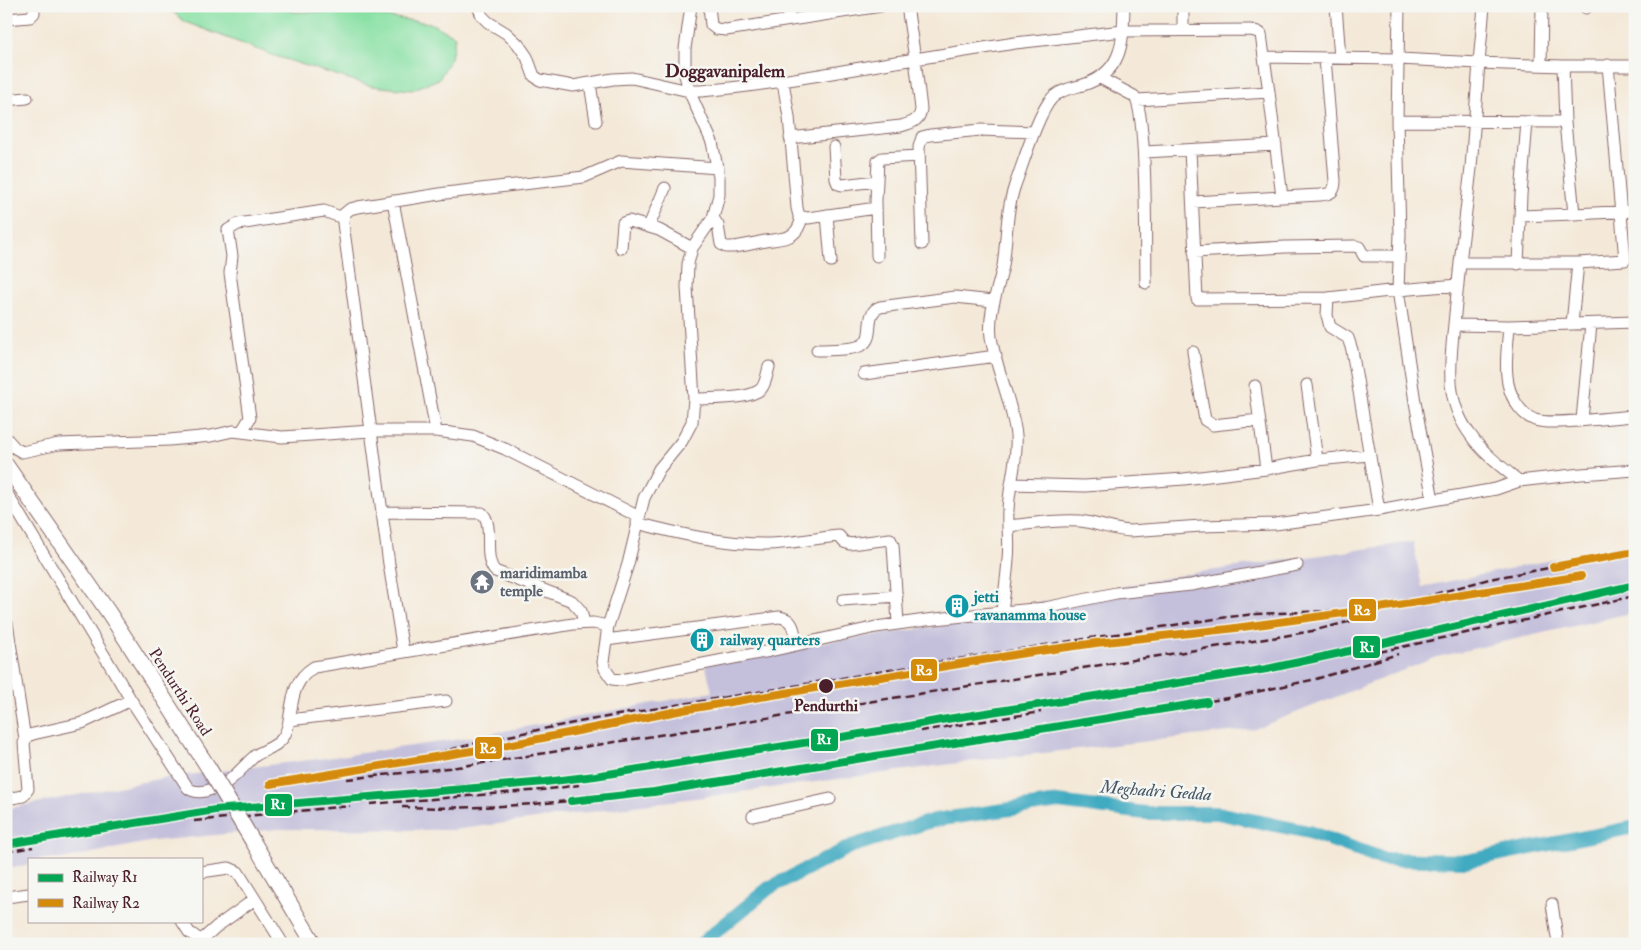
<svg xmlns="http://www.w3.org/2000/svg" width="1641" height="950" viewBox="0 0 1641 950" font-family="'IM FELL Double Pica',serif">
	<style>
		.industrial { fill: #c4c0db }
		.green { fill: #8ae1a5; stroke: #6a8068 }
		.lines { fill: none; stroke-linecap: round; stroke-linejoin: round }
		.river { stroke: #41aac1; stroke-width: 14 }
		.minor-casing { stroke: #866668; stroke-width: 13 }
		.major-casing { stroke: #866668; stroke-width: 17 }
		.minor { stroke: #fff; stroke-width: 11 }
		.major { stroke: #fff; stroke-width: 15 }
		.rail { stroke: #4a1f2b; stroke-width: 2.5; stroke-dasharray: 8 4; stroke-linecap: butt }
		.major-bridge-casing { stroke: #866668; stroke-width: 17; stroke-linecap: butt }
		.major-bridge { stroke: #fff; stroke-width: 15 }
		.rail-1-casing { stroke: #f6f6f2; stroke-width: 11 }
		.rail-2-casing { stroke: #f6f6f2; stroke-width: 11 }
		.rail-1 { stroke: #00a651; stroke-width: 8 }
		.rail-2 { stroke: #d48b09; stroke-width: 8 }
		.stop-dot { fill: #4a1f2b; stroke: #f6f6f2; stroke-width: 2 }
		.labels { text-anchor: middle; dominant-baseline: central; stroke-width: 5; stroke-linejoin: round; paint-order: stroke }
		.worship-label { font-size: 16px; font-weight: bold; fill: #5b616d; stroke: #f6f6f2; text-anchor: start }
		.culture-label { font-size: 16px; font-weight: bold; fill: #0d838f; stroke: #f6f6f2; text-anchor: start }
		.street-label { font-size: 16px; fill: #4a1f2b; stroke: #f6f6f2 }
		.stop-label { font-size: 16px; font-weight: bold; fill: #4a1f2b; stroke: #f6f6f2 }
		.neighbourhood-label { font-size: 18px; font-weight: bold; fill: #4a1f2b; stroke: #f6f6f2 }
		.water-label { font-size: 18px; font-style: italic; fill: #465767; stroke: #f6f6f2 }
		.line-badge { stroke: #f6f6f2; stroke-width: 2 }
		.badge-label { font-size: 14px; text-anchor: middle; font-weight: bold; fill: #fff }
	</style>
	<rect width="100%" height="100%" fill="#f6f6f2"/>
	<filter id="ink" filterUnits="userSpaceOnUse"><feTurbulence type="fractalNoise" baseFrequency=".02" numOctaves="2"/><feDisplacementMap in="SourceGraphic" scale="10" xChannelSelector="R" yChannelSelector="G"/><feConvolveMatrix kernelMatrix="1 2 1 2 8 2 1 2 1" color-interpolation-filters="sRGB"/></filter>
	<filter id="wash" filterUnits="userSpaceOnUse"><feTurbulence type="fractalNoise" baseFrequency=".0096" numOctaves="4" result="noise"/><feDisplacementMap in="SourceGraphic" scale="20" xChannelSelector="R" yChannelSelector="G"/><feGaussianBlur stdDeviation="1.12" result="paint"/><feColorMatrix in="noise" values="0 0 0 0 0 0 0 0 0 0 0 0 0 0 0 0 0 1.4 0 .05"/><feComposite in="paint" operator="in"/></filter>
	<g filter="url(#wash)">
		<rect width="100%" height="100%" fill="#f4e9d8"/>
		<path class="industrial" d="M1413,542l9,45 119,-25 94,-18v68l-198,45 -182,72 -281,32 -521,69 -175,-1 -124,12 -93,18h-32v6l-23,4v-60l157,-31 163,-20 135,-19 251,-47 -8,-33 315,-44 8,-10 161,-31z"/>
		<path class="green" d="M166,6h110l18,6h59l77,11 25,13 -4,22 -12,21 -28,11 -40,-4 -96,-30 -90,-34z"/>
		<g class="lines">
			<path class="river" d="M701,944l68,-56 83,-42 83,-26 123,-18 87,11h72l92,19 75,27 82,2 169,-34"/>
		</g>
	</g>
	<g filter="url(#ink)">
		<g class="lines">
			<defs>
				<path id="minor" d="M478,6l4,10 6,6 18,11 12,11 9,13 7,19 6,4 33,6 40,-7 19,-1 57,13h12c72,-6 143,-21 214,-32l6,50c-1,12 -10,14 -20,17l-111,12
					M691,6l-6,43v26l4,16 23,51 7,35v18l-6,23 -21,30 -4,16 -1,23 7,112 -2,23 -10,19 -23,28 -15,29 -16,66 -20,62 -5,36 2,7 7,10 9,1 149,-29 106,-24 50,-7 76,-8c2,-18 5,-35 6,-53 2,-16 -1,-33 0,-49 1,-25 10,-49 8,-75 -4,-34 -20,-65 -25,-98 -3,-25 7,-47 12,-71 4,-27 3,-55 12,-81 8,-21 23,-72 37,-87 8,-8 20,-10 31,-13 40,-13 40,-42 41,-79
					M709,6l2,19 5,4 10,1 155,-24
					M788,6l1,13
					M907,6l8,53 100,-16 108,-12 128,-1 7,2 3,2 3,23 135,2 80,4 -8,105 -11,95
					M1183,6v24
					M1336,6l4,52
					M1399,6l-2,115 3,113 -2,56 17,112 18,98 63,-11 23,-8 62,-7 54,-4
					M1484,6l-5,57 84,3
					M1586,6v2
					M6,19l24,-2 4,-4v-7
					M1541,65l1,-59
					M1635,66h-72l2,56 9,92 61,-3
					M1100,78l34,18c14,16 11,158 12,187
					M783,82l6,35 8,91 2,8 9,2 68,-10
					M590,84l6,37
					M1269,92l13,105
					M6,100l21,-2
					M1137,100l132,-8 -5,-35
					M1397,121l168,1
					M834,147l2,32 2,5 4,1 35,-4
					M1190,150l7,149 131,-1 70,-8 60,-5
					M1144,152l132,-7
					M393,201l43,230
					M1193,202l127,-7c11,-1 15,-3 15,-14l-10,-123
					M827,215l4,46
					M1520,216l54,-2
					M713,218l5,7 3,19 5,3h7c11,-1 21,-4 32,-6 20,-3 32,-1 37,-24
					M649,226l16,-38
					M922,244l-3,-97 3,-10 8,-2 51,-5 53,2
					M621,248l2,-25 6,-2 30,9 33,18
					M1194,252l91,-5 69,-1 5,1 5,9h28
					M877,256l-1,-56 2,-39 4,-3 37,-2
					M1518,264l3,-69 6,-73
					M1328,298l-1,17 3,12 18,11 4,12 27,160
					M1572,324l6,-61 47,-3 -17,-195
					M1454,325l55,1 126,-4
					M1509,326c-1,17 -4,34 -2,50 1,17 12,38 28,44 18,6 77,-3 100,-4
					M817,350c14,-1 33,1 45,-5 14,-8 1,-32 18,-38l75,-10 38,4
					M1193,352l12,68 8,5 46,-5
					M864,374l132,-18
					M1307,385l10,75
					M1255,386l11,83
					M694,399c16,-1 55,1 67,-10 5,-5 6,-16 8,-22
					M1582,420l9,-96
					M242,431l8,-13 -20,-145 2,-17 -4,-26 10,-6 86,-13 19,7
					M6,438l9,10 7,4 37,-8 110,-4 42,-4 22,-5 49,6 89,-6h65l37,5 32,13 134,68
					M1519,481c-16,-13 -35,-27 -47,-44 -28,-36 -22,-71 -18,-113 2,-21 4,-41 6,-61h118
					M1011,484l74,2 99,-7 82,-10 51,-9 52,-5
					M6,492l125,208
					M382,512l100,1c13,12 0,44 13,58l77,30 9,10 3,12
					M637,523c42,11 86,21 129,21 24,0 49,-6 73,-8l5,6 6,2 40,-5 3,6 5,78
					M1008,526c23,-2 48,-7 72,-5 17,2 33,9 50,10l71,-5 74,-2 104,-14 54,-10
					M843,600l54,-4
					M1002,612l43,-4 71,-15 75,-8 106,-20
					M7,623l18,116
					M606,640l173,-23c16,2 15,15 18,28
					M403,651l-14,-87 -46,-341 1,-9 6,-5 8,-2 88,-14 138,-16 37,-16 97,7
					M289,720l157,-19
					M6,799l17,-3 5,-7 -4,-46 3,-7 6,-2 49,-11 49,-23 57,88c9,8 27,1 36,-4 12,-7 21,-20 32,-29 8,-5 20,-8 26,-16 4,-5 6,-12 7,-18 4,-23 4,-41 25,-54l259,-43 20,-1 15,3
					M753,816l77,-17
					M201,872l28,-4 9,4 45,72
					M6,897l23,-3
					M1552,904l6,40
					M182,921l7,11 11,8
					M197,944l19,-17 39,-28"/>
				<path id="major" d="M6,465l103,148 99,154
					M252,840l62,104"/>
			</defs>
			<use href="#minor" class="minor-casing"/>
			<use href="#major" class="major-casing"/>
			<use href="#minor" class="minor"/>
			<use href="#major" class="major"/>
			<path class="rail" d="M1388,607l101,-28 146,-27
				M1356,657l279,-61
				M920,731l121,-19
				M392,765c122,-35 247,-54 372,-74 155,-26 309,-51 464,-74l28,-3 117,-5
				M347,779l110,-12 815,-129 40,-7 59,-15
				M370,804l172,-14 37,-5
				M402,807c139,5 276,-19 412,-41 138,-23 276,-45 414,-68l88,-19 82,-25
				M194,821l156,-15
				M6,844l209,-34 330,-28 50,-6 303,-48 43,-8 326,-51 69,-15 299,-69
				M6,852l27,-5"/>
			<defs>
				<path id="major-bridge" d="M208,767l44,73"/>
			</defs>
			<use href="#major-bridge" class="major-bridge-casing"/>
			<use href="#major-bridge" class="major-bridge"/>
			<defs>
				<path id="rail-1" d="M571,801l83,-9 553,-90
					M6,844l209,-34 330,-28 50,-6 303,-48 43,-8 326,-51 69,-15 299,-69"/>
				<path id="rail-2" d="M1553,567l82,-15
					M270,784l238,-39 175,-35 336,-56 77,-11 132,-14 145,-20 208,-33"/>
			</defs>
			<use href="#rail-1" class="rail-1-casing"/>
			<use href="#rail-2" class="rail-2-casing"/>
			<use href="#rail-1" class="rail-1"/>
			<use href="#rail-2" class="rail-2"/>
		</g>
	</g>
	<defs>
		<symbol id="temple-disc" viewBox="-11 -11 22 22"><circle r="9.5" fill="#6b7280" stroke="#f6f6f2"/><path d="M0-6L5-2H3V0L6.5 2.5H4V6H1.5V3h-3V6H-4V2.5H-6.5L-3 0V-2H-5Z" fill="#fff"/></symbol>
		<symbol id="building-disc" viewBox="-11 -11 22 22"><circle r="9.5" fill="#0f9aa8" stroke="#f6f6f2"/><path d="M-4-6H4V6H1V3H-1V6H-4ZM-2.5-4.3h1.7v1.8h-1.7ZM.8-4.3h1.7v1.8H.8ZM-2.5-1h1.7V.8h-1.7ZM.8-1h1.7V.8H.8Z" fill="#fff"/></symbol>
	</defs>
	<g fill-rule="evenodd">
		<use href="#temple-disc" x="468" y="568" width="28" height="28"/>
		<use href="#building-disc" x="943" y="592" width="28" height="28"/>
		<use href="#building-disc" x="688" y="626" width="28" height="28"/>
	</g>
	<circle class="stop-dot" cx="826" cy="686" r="8"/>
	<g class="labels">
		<g class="worship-label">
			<text x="500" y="573">maridimamba<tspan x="500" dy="18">temple</tspan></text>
		</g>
		<g class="culture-label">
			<text x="974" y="597">jetti<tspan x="974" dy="18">ravanamma house</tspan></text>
			<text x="720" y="640">railway quarters</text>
		</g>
		<g class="street-label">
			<text transform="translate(180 692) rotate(57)">Pendurthi Road</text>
		</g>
		<g class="stop-label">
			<text x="826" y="706">Pendurthi</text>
		</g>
		<g class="neighbourhood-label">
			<text x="725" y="71">Doggavanipalem</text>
		</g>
		<g class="water-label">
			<text transform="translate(1156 791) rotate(4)">Meghadri Gedda</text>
		</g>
	</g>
	<g class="line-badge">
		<rect x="1348" y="598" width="29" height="24" rx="5" fill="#d48b09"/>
		<rect x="1352" y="635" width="29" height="24" rx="5" fill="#00a651"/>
		<rect x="910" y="658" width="28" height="24" rx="5" fill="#d48b09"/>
		<rect x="810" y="728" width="29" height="24" rx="5" fill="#00a651"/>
		<rect x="474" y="736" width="29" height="24" rx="5" fill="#d48b09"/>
		<rect x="264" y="793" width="29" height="24" rx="5" fill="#00a651"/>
	</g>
	<g class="badge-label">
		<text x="1362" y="615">R2</text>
		<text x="1367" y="652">R1</text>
		<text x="924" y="675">R2</text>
		<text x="824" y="744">R1</text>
		<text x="488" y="753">R2</text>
		<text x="278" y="809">R1</text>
	</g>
	<rect width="1641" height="950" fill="none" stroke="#f6f6f2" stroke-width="25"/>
	<rect x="28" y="858" width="175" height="65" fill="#f6f6f2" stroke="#b1a0a2"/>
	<rect x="38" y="874" width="25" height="8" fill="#00a651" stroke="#b1a0a2"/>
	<text x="72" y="882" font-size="15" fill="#4a1f2b">Railway R1</text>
	<rect x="38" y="899" width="25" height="8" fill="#d48b09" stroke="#b1a0a2"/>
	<text x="72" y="908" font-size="15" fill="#4a1f2b">Railway R2</text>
</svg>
